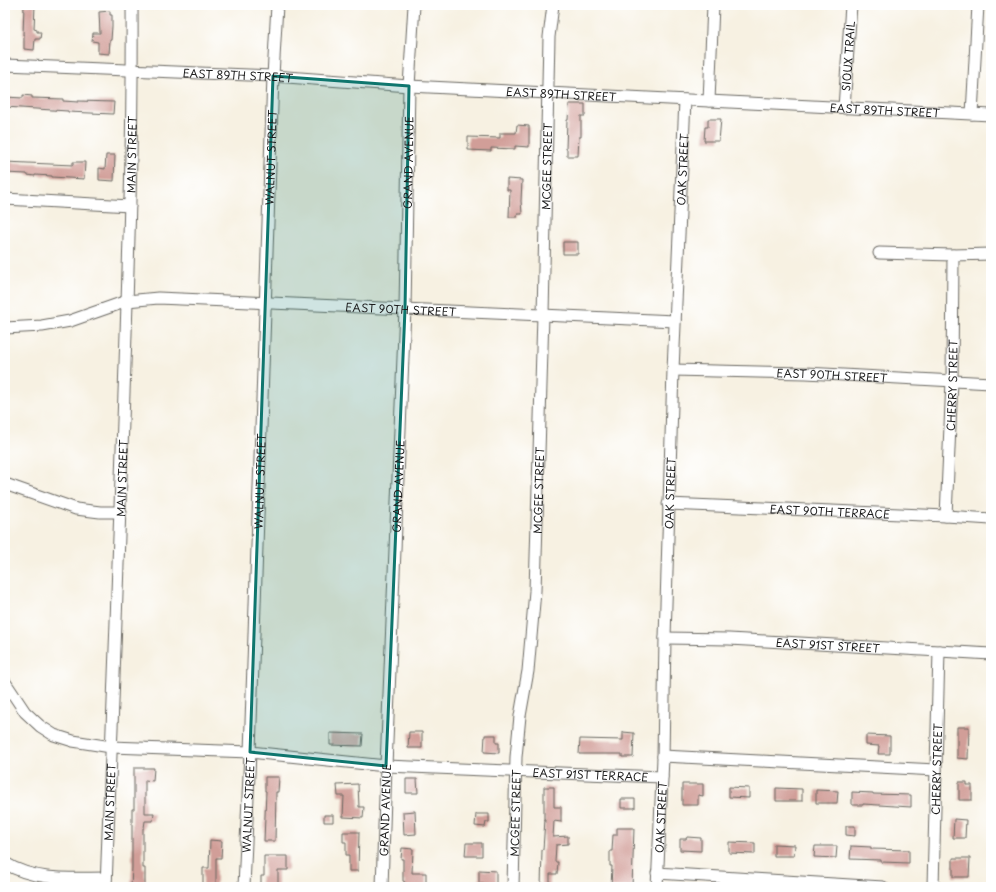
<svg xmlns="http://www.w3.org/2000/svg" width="996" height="892" viewBox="0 0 996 892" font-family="'Playpen Sans',sans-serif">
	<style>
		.building { fill: #d19e98 }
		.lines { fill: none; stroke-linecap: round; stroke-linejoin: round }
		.minor-casing { stroke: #696761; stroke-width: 13 }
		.minor { stroke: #fff; stroke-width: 11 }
		.marked { fill: #0f766e; fill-opacity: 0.2; stroke: #0f766e; stroke-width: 3; stroke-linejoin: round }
		.labels { text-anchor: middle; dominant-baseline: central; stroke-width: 3; stroke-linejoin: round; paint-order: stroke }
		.street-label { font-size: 11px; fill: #1c1c1c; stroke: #fff }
	</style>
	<rect width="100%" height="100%" fill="#fff"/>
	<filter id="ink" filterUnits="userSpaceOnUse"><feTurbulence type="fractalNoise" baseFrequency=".025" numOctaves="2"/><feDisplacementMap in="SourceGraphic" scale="8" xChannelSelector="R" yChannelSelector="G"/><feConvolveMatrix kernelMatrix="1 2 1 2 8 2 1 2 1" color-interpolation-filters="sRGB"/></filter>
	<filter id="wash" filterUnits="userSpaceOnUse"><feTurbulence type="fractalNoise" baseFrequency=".012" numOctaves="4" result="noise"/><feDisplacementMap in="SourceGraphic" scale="16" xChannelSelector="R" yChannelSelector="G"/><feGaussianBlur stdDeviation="0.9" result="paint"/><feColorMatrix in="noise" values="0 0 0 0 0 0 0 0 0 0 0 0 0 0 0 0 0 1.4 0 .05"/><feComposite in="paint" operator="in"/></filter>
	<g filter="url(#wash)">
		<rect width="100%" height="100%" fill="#f7f1e2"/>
		<g id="blocks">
			<path class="building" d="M24,5h11l-1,24 3,1v2h4l-1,7h-5l-1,11 -10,-1v-14h-1z
				M110,11v4h2v11l-1,14h-1l-1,14 -11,-1v-11l-6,-1 1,-8h7l-1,-21z
				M23,95l9,1v2l31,1v2l15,1v-1l36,1 -1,12 -45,-2v-1l-63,-4v-10l18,1z
				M569,104h16v12h-4v21h-2l-1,19h-11v-7h-1l1,-29h1z
				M708,119h13l-2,22h-15l1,-14h3z
				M517,125l12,1v21l-14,-1v3l-24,-1v3l-23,-1v-13l32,1v-5h16z
				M106,155h9l-1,26 -15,-1v-12l6,1z
				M5,162l68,3v-3h12l-1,17 -32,-2v-1l-17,-1v1l-8,-1v-1l-22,-1z
				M507,179l15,1 -1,21 1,13h-5v3h-8l1,-27h-3z
				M563,242h15v12h-15z
				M957,727h12l-1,32 -11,-1z
				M409,732h13v16h-14z
				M623,732l11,1 -1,24h-11v-3h-43l1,-15 43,1z
				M330,733l33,1 -1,12 -32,-1z
				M485,735h11v8h3v10l-15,-1z
				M866,735l24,1v18h-12l1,-8 -13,-1z
				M134,768h20l-1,13 -8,-1v33h9l-1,8h-8l-1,7h-1v40h2v19h-14l1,-19v-59h2z
				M265,777h14l-1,15h-2l-1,49h-11l2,-50h-1z
				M406,779h11l1,14h-12z
				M959,782h8v3h5v15h-13z
				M358,784l1,23h5l-1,11 -20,-1 1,-21h-6l-1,-11z
				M682,784h21v12l-5,-1v10h-16z
				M544,787h10v20h7v15l-7,-1 -1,16 15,-1v8l-12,1 -1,17h3l-1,12h-7v13h-9l1,-37h1l2,-31h-1z
				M729,787l20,1v10l-20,-1z
				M776,788l26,1v12h-26z
				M816,790l22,1 -1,12h-21z
				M852,792l21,1v1l38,1v12l-48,-3v1h-11z
				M621,799h14v9h-14z
				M415,811l1,23 -12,1 -1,-23z
				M476,814h13v8h-3l-1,5 -10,-1z
				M324,815h9v7h-9z
				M954,819l12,1 -1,18h-12z
				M846,826h9v10l-9,-1z
				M617,828h17l-2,59h-21l1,-21h-2v-15h2l1,-16h4z
				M343,832h16l-1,39h-9v-16h-3v-13h-3z
				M687,837l14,1v13l-21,-1v-11h6z
				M210,840l12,1 -1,17h-5v28l-13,-1v-17h6z
				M729,842l26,1v11l-26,-1z
				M466,843h16v13h-17z
				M774,844l21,1 -1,11h-20z
				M815,846h22l-1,12 -22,-1z
				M851,846l20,1v2l38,1v13l-28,-1v-2l-31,-1z
				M402,848l11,1 -1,24h14v14h-21v-5l-2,-1v-22h-2z
				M264,856h24v14h-10v16h-17v-10h3z
				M953,858h17l-1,19h-16z
				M479,870l17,1v13l-17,-1z"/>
		</g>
	</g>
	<g filter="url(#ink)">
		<use href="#blocks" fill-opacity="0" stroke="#696761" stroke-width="1"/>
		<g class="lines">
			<defs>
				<g id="minor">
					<path id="s1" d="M5,65l268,11 136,10 582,29"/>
					<path d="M709,101l4,-96"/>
					<path id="s2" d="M844,108l7,-103"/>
					<path d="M972,114l6,-109"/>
					<path d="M5,199l125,7"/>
					<path d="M879,253l74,2 38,-1"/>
					<path id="s3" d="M5,328l37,-2 28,-5 57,-20 31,-3 517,23"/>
					<path id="s4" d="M673,370l133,3 185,10"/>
					<path d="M5,484l71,25 24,3h21"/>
					<path id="s5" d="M668,504l278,12 45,3"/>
					<path id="s6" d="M946,516l6,-135 1,-126"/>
					<path id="s7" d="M665,638l64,1 262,15"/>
					<path id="s8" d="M5,682l20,30 15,14 14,9 19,6 38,6 139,5 136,14 276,11"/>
					<path d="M663,756l273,14"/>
					<path d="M5,863c30,19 68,15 101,15"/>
					<path d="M657,873l226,14"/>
					<path id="s9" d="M106,887c6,-174 14,-349 19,-523 4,-120 8,-239 7,-359"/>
					<path id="s10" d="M244,887l6,-135 23,-676 4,-71"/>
					<path id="s11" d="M382,887l4,-121 19,-457 4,-223 5,-81"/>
					<path id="s12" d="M513,887l3,-130 4,-41 8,-45 7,-80 8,-276 6,-278 4,-32"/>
					<path id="s13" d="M657,887l6,-129 2,-120 8,-268 12,-270"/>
					<path id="s14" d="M933,887l6,-236"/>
				</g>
			</defs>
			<use href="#minor" class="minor-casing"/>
			<use href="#minor" class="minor"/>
		</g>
	</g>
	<path class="marked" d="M273,76l136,10 -4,223 -19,457 -136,-14z"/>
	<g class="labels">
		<g class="street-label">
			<text stroke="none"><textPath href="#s2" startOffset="52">SIOUX TRAIL</textPath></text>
			<text stroke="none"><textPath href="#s1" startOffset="233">EAST 89TH STREET</textPath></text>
			<text stroke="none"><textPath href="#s1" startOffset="557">EAST 89TH STREET</textPath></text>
			<text stroke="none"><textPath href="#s1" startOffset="881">EAST 89TH STREET</textPath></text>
			<text stroke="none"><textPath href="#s9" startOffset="733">MAIN STREET</textPath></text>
			<text stroke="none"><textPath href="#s10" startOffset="730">WALNUT STREET</textPath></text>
			<text stroke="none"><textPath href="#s11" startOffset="725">GRAND AVENUE</textPath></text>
			<text stroke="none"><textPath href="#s12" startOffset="722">MCGEE STREET</textPath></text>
			<text stroke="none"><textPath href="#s13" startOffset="718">OAK STREET</textPath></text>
			<text stroke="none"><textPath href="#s3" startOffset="400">EAST 90TH STREET</textPath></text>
			<text stroke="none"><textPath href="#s4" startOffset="159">EAST 90TH STREET</textPath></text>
			<text stroke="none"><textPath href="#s6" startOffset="131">CHERRY STREET</textPath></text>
			<text stroke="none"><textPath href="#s9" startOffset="409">MAIN STREET</textPath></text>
			<text stroke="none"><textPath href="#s10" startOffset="406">WALNUT STREET</textPath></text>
			<text stroke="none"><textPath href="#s11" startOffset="401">GRAND AVENUE</textPath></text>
			<text stroke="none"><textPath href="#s12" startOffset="398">MCGEE STREET</textPath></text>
			<text stroke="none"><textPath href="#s13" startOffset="394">OAK STREET</textPath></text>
			<text stroke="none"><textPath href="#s5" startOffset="162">EAST 90TH TERRACE</textPath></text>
			<text stroke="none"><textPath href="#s7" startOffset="163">EAST 91ST STREET</textPath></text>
			<text stroke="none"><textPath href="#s14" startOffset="118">CHERRY STREET</textPath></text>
			<text stroke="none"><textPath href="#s8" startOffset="612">EAST 91ST TERRACE</textPath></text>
			<text stroke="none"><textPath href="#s9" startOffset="85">MAIN STREET</textPath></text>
			<text stroke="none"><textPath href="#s10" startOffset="82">WALNUT STREET</textPath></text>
			<text stroke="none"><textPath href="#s11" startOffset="77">GRAND AVENUE</textPath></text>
			<text stroke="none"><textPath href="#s12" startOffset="74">MCGEE STREET</textPath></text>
			<text stroke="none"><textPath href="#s13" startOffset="70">OAK STREET</textPath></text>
		</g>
	</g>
	<rect width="996" height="892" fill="none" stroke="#fff" stroke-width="20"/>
</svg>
